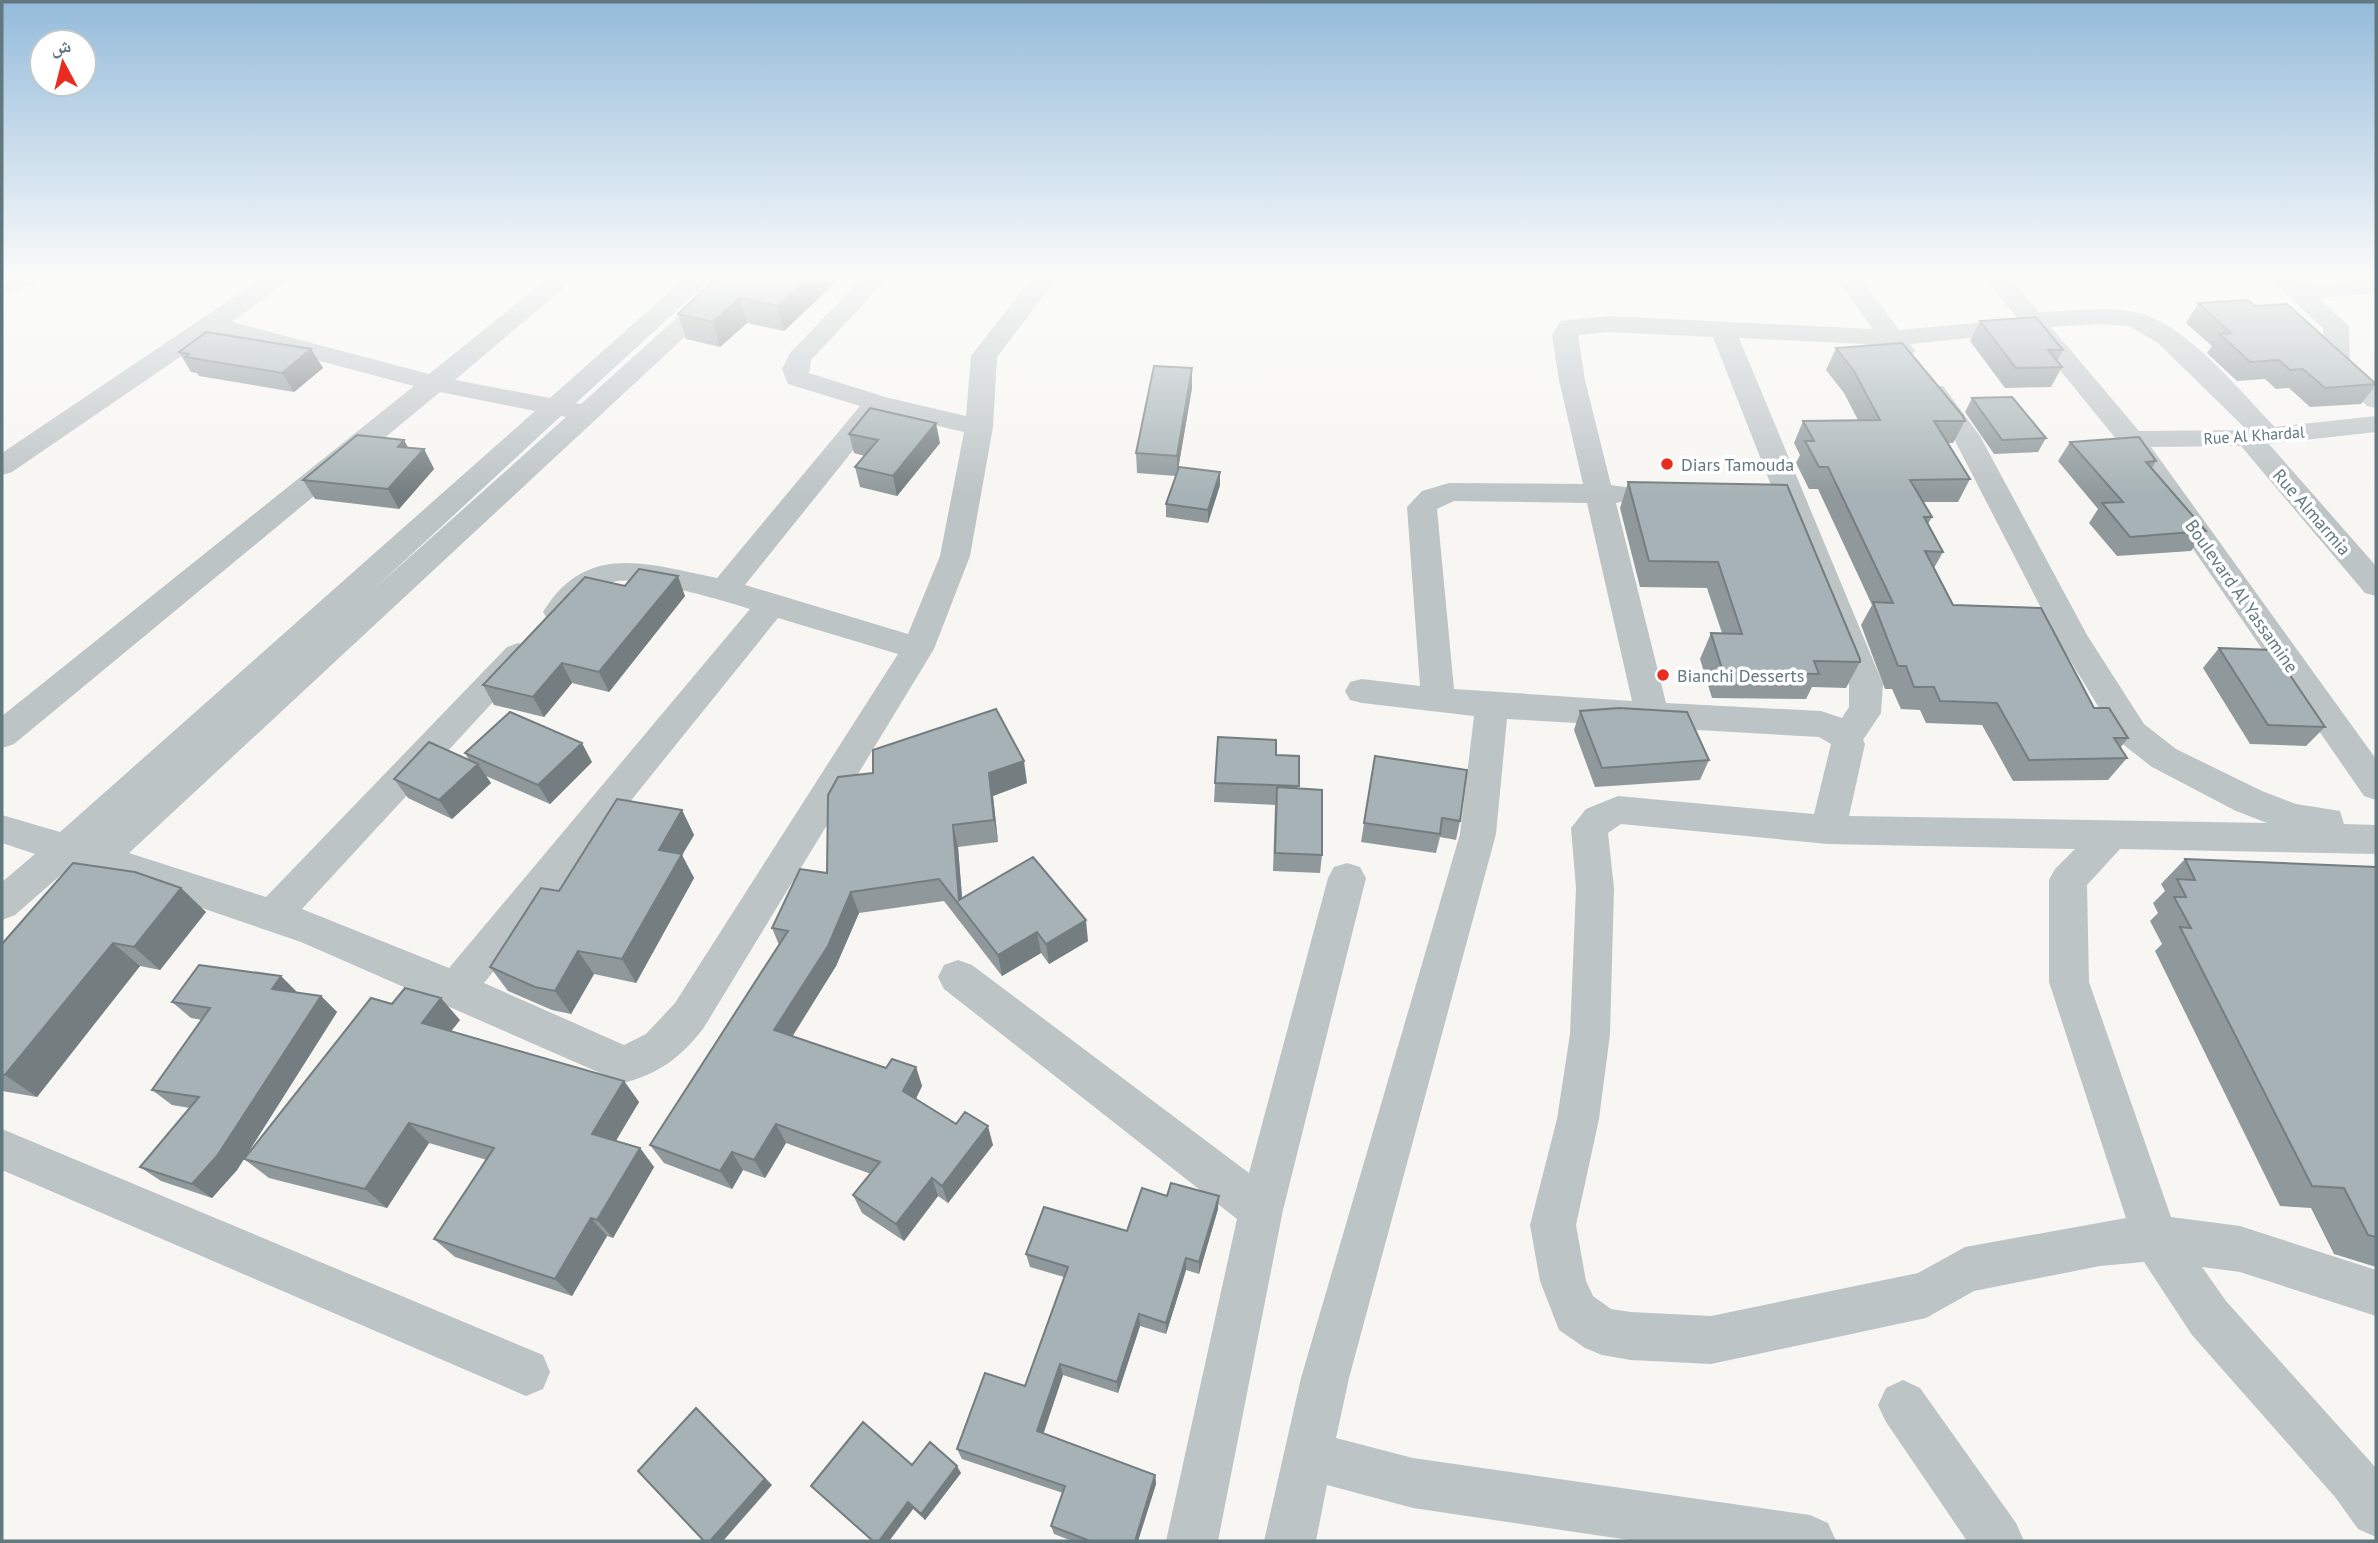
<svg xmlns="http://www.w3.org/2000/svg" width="2378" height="1543" viewBox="0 0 2378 1543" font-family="'PT Sans','Noto Naskh Arabic',sans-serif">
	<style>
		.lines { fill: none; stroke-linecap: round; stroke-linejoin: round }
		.street { fill: #bdc4c6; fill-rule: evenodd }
		.wall { fill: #8f999c }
		.shaded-wall { fill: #747d7f }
		.building { fill: #a6b2b5; stroke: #747d7f; stroke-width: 2 }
		.poi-dot { fill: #e92c21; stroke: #fff; stroke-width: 2.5 }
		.labels { text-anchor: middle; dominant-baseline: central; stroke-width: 7; stroke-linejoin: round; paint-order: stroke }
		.far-street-label { font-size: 16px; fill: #61787f; stroke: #fff }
		.poi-label { font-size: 18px; fill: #61787f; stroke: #fff; text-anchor: start }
		.street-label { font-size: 18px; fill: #61787f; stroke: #fff }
	</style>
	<rect width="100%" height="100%" fill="#f7f6f3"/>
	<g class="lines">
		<path class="street" d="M38,279l-3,5 -33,11v-15z
			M261,279h29l-58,43 197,52 118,-95h27l-119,101 95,18 134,-119h27l-135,124 5,1 139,-125h27l-618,574 137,44 241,-250 11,-4 11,4 5,8 -5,8 -227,246 147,59 301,-359c-25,-8 -114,-34 -137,-27 -26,9 -35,46 -65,38l-5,-8c44,-72 107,-47 174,-34l143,-172 -72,-22 -6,-15 8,-16 71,-74h26l-76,81 -2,13 76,24 81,19 5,-60 60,-77h25l-59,78 -4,70 -23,129 -36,93 -231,380c-22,28 -44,45 -80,54l-322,-141 -196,-67 -17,8 -13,-4 -5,-12 -55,48 -13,5v-38l33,-28 -33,-11v-28l58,17 475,-421 -95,-19 -426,352 -12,4v-32l412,-330 -199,-53 -203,139 -10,3v-22zM883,413l81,19 -24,124 -32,78 -163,-49zM561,416l5,1 -192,172zM778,618l120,36 -223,349 -29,31 -22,11 -140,-62z
			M1836,279h25l38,51 119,-11 -32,-40h25l28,33c32,0 65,-7 96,0 50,10 105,79 140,115l101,-11v16l-107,12 107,122v30l-11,-3 -124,-147 -90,1 225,312v41l-12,-4 -243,-351 -92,-113 -119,12 5,7 -4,5c-14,4 -18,0 -26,-11l-146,-7 144,346 -2,29 -18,27 2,4 -16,72 418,7 -31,-12 -84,-44 -32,-25 -63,-103 -104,-202 -32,-45 4,-6h18l37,50 107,199 57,89 32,25 86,42 34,13 44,7 4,13 32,1v29l-256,-5 -33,36 2,97 82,235 69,9 136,44v46l-136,-44 -38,-5 24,34 150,167v69l-18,-8 -23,-32 -143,-162 -48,-73 -44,4 -126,25 -48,27 -215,46 -80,-4 -29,-5 -17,-7 -26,-18 -19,-49 -10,-56 27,-106 13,-85 6,-146 -5,-60 15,-19 32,-13 196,18 17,-70 -12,-7 -312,-18 -11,115 -147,544 -13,60 77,20 397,57 18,8 8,18h-200l-223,-33 -86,-23 -11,56h-52l37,-163 159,-544 14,-118 -112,-13 -12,-3 -5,-9 5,-9 12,-3 58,7 -13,-179 15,-16 27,-8 134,1 -24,-104 -7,-45 8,-14 48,-5 265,13zM2098,324l31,2 29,17 89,87 -108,1 -88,-104zM1608,332l105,5 136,347v23l-7,11 -21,-7 -155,-8 -50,-200 16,-3 4,-6 -4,-6 -21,-3 -26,-105 -7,-45zM1454,501l133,2 45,198 -178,-12 -17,-180zM1621,824l207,20 247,5 -20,20 -6,11v102l77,236 -161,29 -47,26 -207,43 -80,-4 -20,-3 -18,-13 -7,-15 -10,-56 23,-106 11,-85 4,-146 -6,-55z
			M2270,279h27l7,6 72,-6v14l-57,5 30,28 1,34 26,25v23l-9,-2 -39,-38 -4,-6 -1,-34z
			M1347,863l13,4 6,11 -83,332 -65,331h-52l71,-322 -293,-230 -6,-12 6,-12 14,-5 14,5 277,208 79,-295 6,-11z
			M2,1129l541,226 7,17 -7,17 -17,7 -524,-226z
			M1903,1380l17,8 96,135 8,18h-57l-81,-119 -8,-17 8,-17z"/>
	</g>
	<path class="wall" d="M715,279h124l-55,52 -37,-8 -27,24 -34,-8 -8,-25z
		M2198,303l56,3 122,79 -15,19 -51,3 -21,-19 -13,1 -11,-10 -28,2 -30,-28 5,-7 -26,-23z
		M1980,321l83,29 -6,11 5,6 -11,20 -46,1 -35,-47z
		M1836,348l129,73 -12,22h-5l22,36 -12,23h-35l9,15 -4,7 15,28 -9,16 19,37 141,103 34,30 -8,10 7,10 -19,22 -95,1 -31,-56 -56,-2 -6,-13 -19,-1 -9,-20h-7l-24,-64 11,-20 -54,-116h-9l-13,-26 4,-8 -6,-12 9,-22 55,-1 -14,-27 -18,-23z
		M311,349l12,19 -29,24 -95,-16 -2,-3 -6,-1 -12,-20z
		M1192,368v20l-14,80 42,17 -12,38 -42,-6v-13l10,-28 -39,-3 -1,-20z
		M1972,398l74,40 -8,14 -44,2 -29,-42z
		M849,434l91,9 -43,53 -37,-9 -5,-20 10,-11 -11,-3z
		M2070,442l86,19 -4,7 54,63 -15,20 -74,5 -28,-33 9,-14 -40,-48z
		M408,448l16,1 10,20 -35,40 -84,-10 -12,-19z
		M1628,482l232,180 -14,26 -34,-1 -6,12 -94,-1 -12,-39 11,-26h11l-15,-45 -67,-1 -20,-79z
		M625,586l60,10 -76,96 -37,-9 -28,34 -50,-12 -11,-20z
		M2219,648l106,79 -19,19 -56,-2 -47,-76z
		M1580,711l129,49 -9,20 -105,7 -21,-57z
		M465,753l127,9 -42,42 -64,-28 5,7 -39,36 -44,-21 -14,-19 75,-19z
		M1276,755l23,1 -1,32 24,67 -2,18 -47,-2 2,-66 -61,-3 1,-19z
		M1375,756l85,65 -4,19 -16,-3 -4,16 -75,-11z
		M1027,783l-34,13 5,46 -40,5 4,51 126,43 -39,23 -8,-11 -39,23 -58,-75 -85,12 -23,53 -44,70 94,32 30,-1 6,19 -6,13 77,46 -45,58 -10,-7 -34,45 -42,-28 -9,-18 18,-21 -85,-31 -21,35 -22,-8 -11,19 -68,-26 -14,-18 129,-200 -7,-17 55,-55 1,-78z
		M682,810l12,25 -12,20 12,23 -58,105 -42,-9 -23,40 -19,-4 -44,-19 -18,-24 69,-76z
		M2185,859l191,8v400l-42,-13 -23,-46 -31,-2 -125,-255 7,-7 -12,-23 8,-8 -5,-10 12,-12 -4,-7z
		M181,888l25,24 -46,58 -20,-4 -103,131 -35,-6v-147z
		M298,993l23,3 16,16 -100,158 -25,28 -51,-17 -21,-14 50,-59 -18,-3 -20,-15 50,-70 -11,-2 -19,-16z
		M460,1020l-9,11 173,50 15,21 -23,39 24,7 14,19 -41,71 -6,-2 -35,60 -117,-39 -21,-18 53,-79 -58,-17 -42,65 -118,-30 -25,-19z
		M1167,1196l51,13 -19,65 -13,-4 -20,64 -26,-8 -22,67 -55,-18 -20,59 112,41 1,9 -18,57h-66l-18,-7 -3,-8 12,-33 -101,-34 -5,-10 68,-63 39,-109 -34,-10 -4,-13 101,-23z
		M912,1465l49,8 -36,47 -12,-11 -24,32h-17l-61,-55z"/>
	<path class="shaded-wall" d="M806,279h33l-55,52 -6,-25z
		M740,298l7,25 -27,24 -7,-25z
		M311,349l12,19 -29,24 -12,-19z
		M1192,368v20l-15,88v-20z
		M936,423l4,20 -43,53 -4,-20z
		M404,440l11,20 9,-11 10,20 -35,40 -11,-20 10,-42z
		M1220,472v13l-12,38v-13z
		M678,576l7,20 -76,96 -10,-20z
		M562,663l10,20 -28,34 -11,-20z
		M582,743l10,19 -42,42 -12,-19z
		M1024,761l3,22 -34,13 5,46 -4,-22 -5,-47z
		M478,764l13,19 -39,36 -13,-19z
		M682,810l12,25 -12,20 12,23 -58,105 -14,-24 37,-109z
		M953,825l5,22 5,63 -4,-10z
		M181,888l25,24 -46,58 -26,-23z
		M851,892l8,21 -23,53 -52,84 -10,-20z
		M1086,920l2,21 -39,23 -3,-20z
		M1037,932l4,21 -39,23 -4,-21z
		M113,943l27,23 -103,131 -32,-22z
		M578,951l16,23 -23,40 -16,-23z
		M281,976l17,17 -26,-4z
		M321,996l16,16 -100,158 -25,28 -20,-14z
		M441,998l19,22 -19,24 -19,-21z
		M916,1067l6,19 -12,24 -7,-19z
		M624,1081l15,21 -31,51 -16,-19z
		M409,1123l20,20 -42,65 -22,-19z
		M776,1124l10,19 -21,35 -11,-18z
		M988,1126l5,19 -45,58 -6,-17z
		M640,1148l14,19 -41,71 -16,-18z
		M732,1152l11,18 -11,19 -12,-18z
		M932,1178l6,18 -34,45 -8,-17z
		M1219,1196l-1,13 -19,65v-12z
		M591,1218l16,18 -35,60 -17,-17z
		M1186,1258v12l-20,64v-11z
		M1139,1314l1,12 -22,67 -1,-11z
		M1060,1364l3,11 -22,66 -4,-10z
		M704,1416l68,69 -49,56h-13z
		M957,1466l4,7 -36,47 -4,-6z
		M1155,1475l1,9 -18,57h-3z
		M908,1502l5,7 -24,32h-10z"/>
	<path class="building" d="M715,279h91l-28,27 -38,-8 -27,24 -35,-8z
		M2248,300l6,6 33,-2 89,80 -51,4 -22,-19 -13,1 -11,-10 -29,2 -30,-28 11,-1 -33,-30z
		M2036,317l27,33h-15l14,17 -46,1 -36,-47z
		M206,332l105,17 -29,24 -96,-16 3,-3 -10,-2z
		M1902,343l61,73 2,5h-31l36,58 -60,1 22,37h-8l19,35 -18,-1 28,54 88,3 53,100h15l19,30h-14l13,20 -98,2 -32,-57 -57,-2 -6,-14h-20l-8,-21h-8l-25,-64 20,1 -65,-136h-9l-14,-26h9l-11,-20 77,-1 -26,-49 -18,-23z
		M1154,366l38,2 -15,88 -41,-3z
		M2012,397l34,41 -44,2 -30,-42z
		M870,408l66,15 -43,53 -38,-9 23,-27 -29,-6z
		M357,435l47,5 -6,7 26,2 -36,40 -85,-9z
		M2139,437l17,24 -10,1 60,69 -76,6 -28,-34 21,-1 -53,-60z
		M1179,467l41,5 -12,38 -42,-6z
		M1628,482l159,3 73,174v3l-46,-1 5,13 -96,-2 -12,-39 31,1 -24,-72 -69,-1z
		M639,569l39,7 -79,96 -37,-9 -29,34 -50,-12 102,-108 40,9z
		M2219,648l54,2 52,77 -57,-2z
		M1619,708l68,4 22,48 -107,8 -22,-57z
		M996,709l28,52 -35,12 5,47 -41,5 6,75 74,-43 53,63 -40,24 -9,-12 -39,23 -59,-76 -88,13 -23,54 -54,84 112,38 6,-9 24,8 -13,24 53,33 9,-12 23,14 -46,60 -10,-8 -36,46 -43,-29 27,-33 -104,-38 -22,36 -22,-8 -12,19 -70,-26 138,-214 -16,-3 28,-59 27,4 1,-78 10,-18 35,-4v-23z
		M510,712l72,31 -44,42 -73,-32z
		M1218,737l58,3v15l23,1v30l-84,-3z
		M429,742l49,22 -39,36 -45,-21z
		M1375,756l92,14 -7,51 -18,-3 -2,16 -76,-11z
		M1277,787l45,3v65l-47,-2z
		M617,799l65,11 -23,40 23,4 -60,105 -44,-8 -23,40 -20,-4 -45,-20 51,-79 18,3z
		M2185,859l191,8v370l-8,-2 -24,-47 -32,-2 -132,-259 11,1 -17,-31h12l-9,-18 18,1z
		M73,863l62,9 46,16 -47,59 -21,-4 -108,132h-3v-131z
		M199,965l82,11 -9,13 49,7 -104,160 -25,28 -52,-17 59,-70 -47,-7 58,-82 -38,-6z
		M405,988l36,10 -19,25 202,58 -32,53 48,14 -43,72 -6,-2 -36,61 -121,-40 60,-91 -85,-25 -44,66 -121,-30 127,-161 21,6z
		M1171,1183l48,13 -20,66 -13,-4 -20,65 -27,-9 -22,68 -57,-18 -23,67 118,44 -20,66h-45l-39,-15 14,-40 -108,-37 28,-76 40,13 43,-119 -42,-13 18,-47 83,24 15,-43 25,8z
		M696,1408l69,71 -55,62h-6l-66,-70z
		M863,1422l49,43 18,-23 27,24 -36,48 -13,-12 -29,39h-6l-62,-55z"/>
	<linearGradient id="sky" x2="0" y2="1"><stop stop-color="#93bbdb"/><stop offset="0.56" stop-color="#fbfbfa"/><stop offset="1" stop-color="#fbfbfa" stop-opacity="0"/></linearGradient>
	<rect width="2378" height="495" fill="url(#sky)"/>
	<g class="poi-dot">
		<circle cx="1667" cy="464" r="7"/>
		<circle cx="1663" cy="675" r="7"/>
	</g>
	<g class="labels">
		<g class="far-street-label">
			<text transform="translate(2254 435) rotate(-4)">Rue Al Khardal</text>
		</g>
		<g class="poi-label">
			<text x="1681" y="464">Diars Tamouda</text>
			<text x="1677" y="675">Bianchi Desserts</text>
		</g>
		<g class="street-label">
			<text transform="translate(2312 512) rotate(49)">Rue Almarmia</text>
			<text transform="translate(2242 596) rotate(55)">Boulevard Al Yassamine</text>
		</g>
	</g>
	<rect width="2378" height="1543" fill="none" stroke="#61787f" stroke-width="7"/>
	<g transform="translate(63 63) rotate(353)"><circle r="33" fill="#ffffff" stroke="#c0c9cc" stroke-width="2"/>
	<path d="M0-5L12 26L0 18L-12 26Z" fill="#e92c21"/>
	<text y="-10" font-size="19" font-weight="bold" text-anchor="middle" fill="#61787f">ش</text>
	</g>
</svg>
